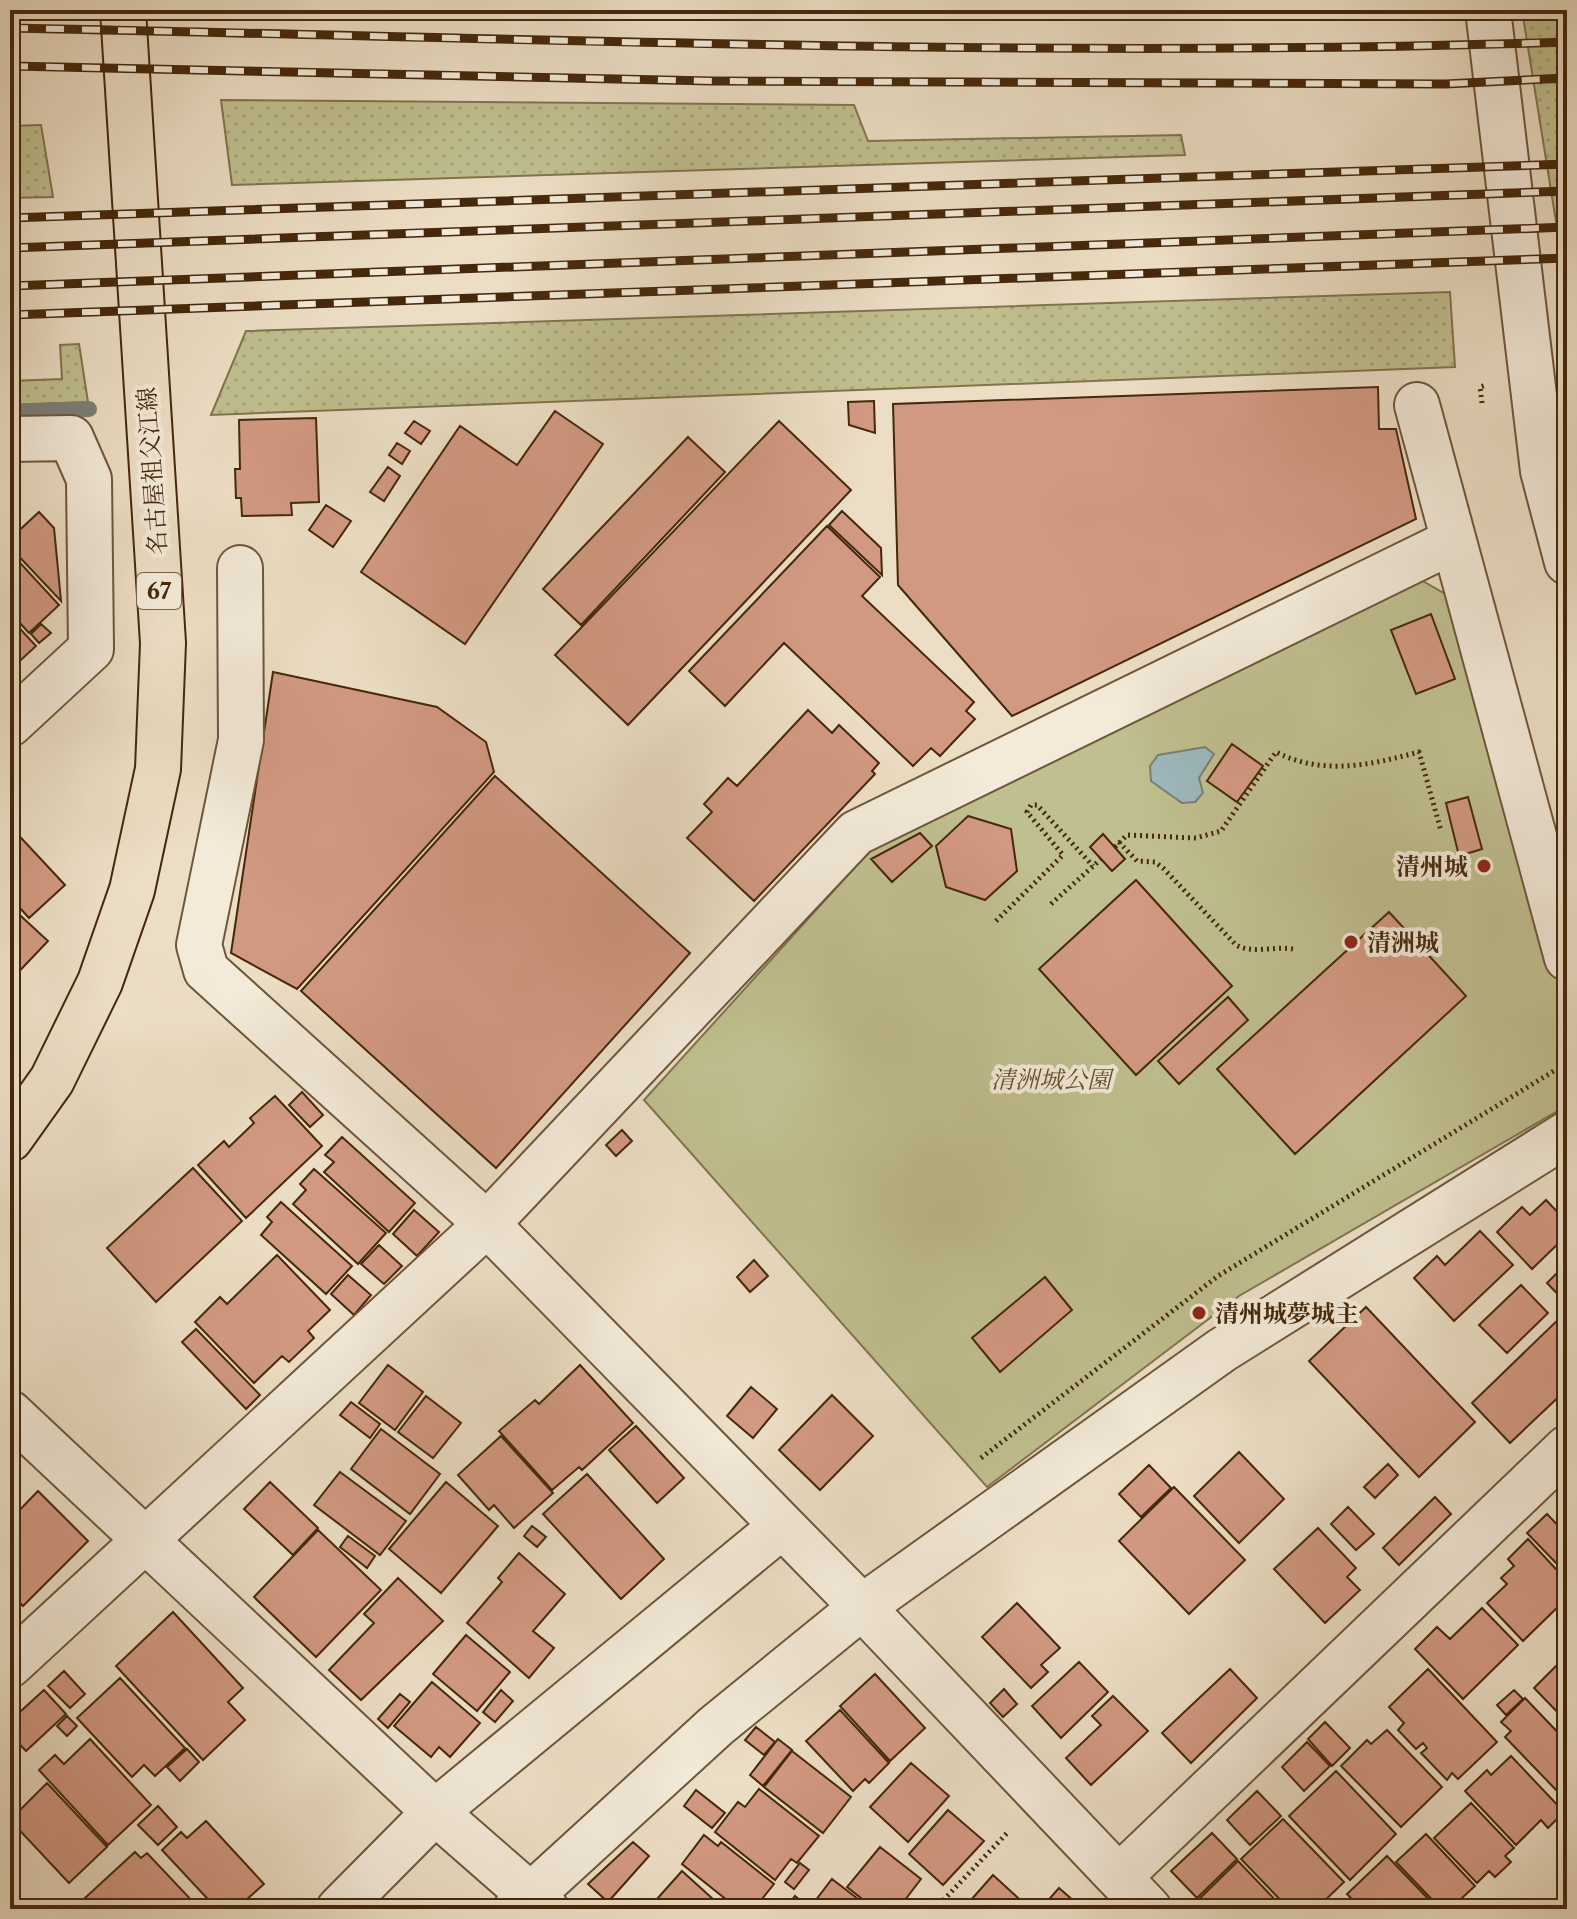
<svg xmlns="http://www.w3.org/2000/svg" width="1577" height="1919" viewBox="0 0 1577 1919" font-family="'Libre Caslon Text','Noto Serif JP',serif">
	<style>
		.grass { fill: url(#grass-dots); stroke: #82744d; stroke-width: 2 }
		.park { fill: #c0bf8f; stroke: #82744d; stroke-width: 2 }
		.water { fill: #9db9bf; stroke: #7a7f77; stroke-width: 2 }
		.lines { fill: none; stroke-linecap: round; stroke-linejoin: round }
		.stream { stroke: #7a7f77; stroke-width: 16 }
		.building { fill: #d29982; stroke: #45280b; stroke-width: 2 }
		.minor-casing { stroke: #6f563a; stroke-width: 48 }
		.tertiary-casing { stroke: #6f563a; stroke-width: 48 }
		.primary-casing { stroke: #45280b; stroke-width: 48 }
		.path { stroke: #45280b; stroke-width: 5; stroke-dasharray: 2 4; stroke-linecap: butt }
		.minor { stroke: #f3ead9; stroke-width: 44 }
		.tertiary { stroke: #f3ead9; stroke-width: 44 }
		.primary { stroke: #ecdec5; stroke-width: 44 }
		.rail-casing { stroke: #45280b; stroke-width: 9 }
		.rail { stroke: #f3ead9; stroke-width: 6; stroke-dasharray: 18; stroke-linecap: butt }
		.poi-dot { fill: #8f2418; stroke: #f3ead9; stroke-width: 3 }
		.labels { text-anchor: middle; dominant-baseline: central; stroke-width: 8; stroke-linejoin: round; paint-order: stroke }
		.shield { fill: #f3ead9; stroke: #796249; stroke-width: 2 }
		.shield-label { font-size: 22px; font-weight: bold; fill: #45280b }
		.street-label { font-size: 24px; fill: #45280b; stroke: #f3ead9 }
		.poi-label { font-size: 24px; font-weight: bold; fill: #45280b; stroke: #f3ead9; text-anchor: start }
		.park-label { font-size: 24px; font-style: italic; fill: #644e2c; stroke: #f3ead9 }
	</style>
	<defs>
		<pattern id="grass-dots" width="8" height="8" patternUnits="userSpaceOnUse" patternTransform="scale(2)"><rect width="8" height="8" fill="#c0bf8f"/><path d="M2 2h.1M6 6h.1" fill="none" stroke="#a6a47a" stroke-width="1.8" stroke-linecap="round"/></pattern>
	</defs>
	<rect width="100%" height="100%" fill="#ecdec5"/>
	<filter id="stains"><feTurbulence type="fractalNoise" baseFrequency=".0025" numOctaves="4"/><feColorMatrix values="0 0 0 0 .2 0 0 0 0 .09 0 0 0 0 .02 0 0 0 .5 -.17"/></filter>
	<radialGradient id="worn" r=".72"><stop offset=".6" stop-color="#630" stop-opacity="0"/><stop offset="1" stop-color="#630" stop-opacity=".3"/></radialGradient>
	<path class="grass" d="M691,10h740v6l-752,-3z
		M1522,10h45v280z
		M221,100l633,5 14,36 313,-6 4,20 -953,30z
		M41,125l12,72 -43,1v-72z
		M1450,292l5,75 -1244,48 35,-84z
		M79,344l9,58 -78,3v-24l52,-2 -2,-34z"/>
	<path class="park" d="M1421,580l26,15 120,419v88l-6,7 -322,187 -252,191 -343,-387 232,-256z"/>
	<path class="water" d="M1205,747l9,7 -15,24 4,15 -8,9 -13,1 -31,-22 -1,-15 8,-11z"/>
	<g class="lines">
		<path class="stream" d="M10,412l79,-3"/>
	</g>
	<path class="building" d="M1378,387l1,42h17l20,90 -404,197 -114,-131 -5,-181z
		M874,401l1,32 -26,-8 -1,-23z
		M555,411l48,33 -138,200 -104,-72 99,-146 57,39z
		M316,418l3,84 -28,1 1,12 -50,1 -1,-18h-5l-1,-29h5l-1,-49z
		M414,421l16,10 -9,13 -16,-11z
		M779,421l72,69 -223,235 -73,-70z
		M688,437l37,35 -144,153 -38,-36z
		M397,443l13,8 -8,13 -13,-9z
		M388,467l12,9 -16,25 -14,-9z
		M326,505l25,16 -18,26 -24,-17z
		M842,511l39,37 1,27 -53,-50z
		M39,512l15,16 7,73 -51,-54v-8z
		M827,526l53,51 -18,19 112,106 -8,9 9,8 -35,37 -9,-8 -18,18 -129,-123 -59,63 -36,-35z
		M10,552l49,53 -30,28 -19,-21z
		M1431,614l24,65 -39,15 -25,-64z
		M10,618l26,28 -26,24z
		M41,624l10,9 -12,10 -8,-9z
		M273,672l164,35 49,35 8,30 -197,217 -66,-36z
		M808,710l24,23 7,-8 40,38 -7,8 3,3 -121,127 -67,-63 25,-26 -8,-8 24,-26 9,8z
		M1232,744l31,22 -26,36 -30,-21z
		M495,776l195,177 -194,215 -195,-177z
		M1468,797l14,52 -23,7 -13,-53z
		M968,816l43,13 6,42 -32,29 -39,-13 -10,-41z
		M10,826l55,59 -36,33 -19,-21z
		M920,833l12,13 -40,36 -21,-23z
		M1103,834l22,25 -13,12 -22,-24z
		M1136,880l96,106 -96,89 -97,-106z
		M10,906l38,35 -38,40z
		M1389,912l77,84 -171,158 -78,-85z
		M1228,997l20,23 -69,64 -21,-23z
		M302,1092l21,23 -13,12 -21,-22z
		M275,1096l47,50 -76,72 -48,-53 26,-24 5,6 25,-24 -4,-5z
		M622,1130l10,11 -16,15 -10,-11z
		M342,1137l73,66 -26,29 -65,-60 10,-10 -9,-7z
		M193,1168l49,53 -86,81 -49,-54z
		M314,1169l72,64 -28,31 -65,-60 13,-14 -6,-6z
		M1546,1200l21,22v13l-35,34 -35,-37 25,-25 8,8z
		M281,1202l71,64 -26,28 -65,-59 11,-13 -5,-5z
		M414,1210l25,22 -22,24 -24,-22z
		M1480,1231l33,34 -59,56 -40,-43 23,-22 8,9z
		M379,1245l23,21 -18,18 -23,-20z
		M277,1255l53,55 -22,21 6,7 -25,24 -7,-6 -28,27 -59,-61 25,-25 7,7z
		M754,1260l14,16 -18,16 -13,-15z
		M1567,1263v41l-20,-21z
		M348,1275l23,20 -17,20 -23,-21z
		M1045,1277l27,33 -72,62 -28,-34z
		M1521,1285l27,28 -41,40 -28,-28z
		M1366,1307l109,115 -56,55 -110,-116z
		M1564,1314l3,75 -57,54 -38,-40z
		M196,1329l64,66 -14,14 -64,-67z
		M388,1365l35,27 -28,38 -36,-27z
		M580,1365l53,58 -51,47 -3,-3 -27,23 -53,-59 36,-31 4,4z
		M751,1387l26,22 -24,29 -26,-22z
		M832,1395l41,41 -53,54 -41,-40z
		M426,1396l35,27 -28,35 -35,-26z
		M351,1402l29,22 -10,14 -30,-23z
		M636,1426l48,52 -27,25 -48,-53z
		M381,1429l59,45 -30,40 -59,-45z
		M501,1436l52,57 -39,35 -20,-23 -5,5 -31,-35z
		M1239,1452l45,47 -45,44 -45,-47z
		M1388,1464l10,11 -23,23 -11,-11z
		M1149,1465l22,23 -30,29 -22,-23z
		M340,1472l66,49 -26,34 -66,-50z
		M587,1474l77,85 -43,40 -78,-85z
		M270,1482l48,46 -25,27 -49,-46z
		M446,1482l52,44 -57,67 -52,-44z
		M1174,1487l71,73 -56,54 -70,-73z
		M38,1491l50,50 -65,65 -13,-13v-73z
		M1435,1497l16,17 -52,51 -16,-17z
		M1348,1507l26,27 -18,16 -25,-26z
		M1547,1514l20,21v24l-8,7 -32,-33z
		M532,1526l14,11 -9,10 -13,-11z
		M1318,1528l38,40 -9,9 13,13 -35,33 -51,-54z
		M318,1530l63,60 -65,67 -62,-60z
		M348,1536l27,20 -8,12 -27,-21z
		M1528,1539l39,42v17l-44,43 -36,-38 20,-19 -6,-6 13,-12 -6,-7z
		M519,1553l46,41 -32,37 21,17 -25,30 -62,-55 35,-41 -4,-4z
		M398,1578l45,43 -82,79 -32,-30 45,-47 -10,-9z
		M1017,1603l43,45 -19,17 7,7 -17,16 -49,-51z
		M1482,1608l36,37 -55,54 -48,-50 22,-22 13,12z
		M173,1612l70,76 -15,14 17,18 -42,40 -87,-94z
		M466,1635l44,37 -33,39 -44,-37z
		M1564,1658l3,3v61l-33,-34z
		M1079,1662l29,30 -47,46 -29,-32z
		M1230,1669l27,29 -66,65 -29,-30z
		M1428,1669l69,73 -39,37 -6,-6 -5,7 -26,-27 6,-5 -4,-5 -7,6 -18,-19 6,-7 -15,-16z
		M64,1671l21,23 -15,14 -22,-22z
		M875,1674l50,54 -35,33 -50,-55z
		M120,1678l65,70 -30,28 -11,-11 -12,12 -55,-59z
		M432,1682l48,41 -30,34 -11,-10 -8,10 -37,-31z
		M1004,1689l13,15 -14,13 -13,-14z
		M44,1690l22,24 -40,37 -16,-17v-13z
		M501,1690l12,11 -18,21 -12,-10z
		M1514,1690l9,9 -17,16 -9,-10z
		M400,1694l10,8 -22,26 -10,-9z
		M1113,1696l35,35 -57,54 -25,-27 35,-33 -9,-9z
		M1525,1698l42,44v43l-8,8 -54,-56 6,-6 -10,-9z
		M840,1710l49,53 -20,20 -4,-4 -12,12 -47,-50z
		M67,1716l10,10 -10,10 -10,-10z
		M1325,1722l25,26 -18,18 -24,-27z
		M756,1727l19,15 -11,13 -19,-15z
		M1387,1730l55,57 -41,40 -60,-61 26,-26 4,4z
		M90,1739l61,66 -43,40 -69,-75 16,-15 9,9z
		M778,1739l14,11 -29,36 -13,-11z
		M1307,1742l23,24 -26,25 -22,-24z
		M187,1749l12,13 -19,19 -13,-14z
		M792,1751l59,46 -28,36 -59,-46z
		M1511,1756l53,56 -16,16 -7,-8 -25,25 -51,-54 22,-21 4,5z
		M911,1763l38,33 -41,46 -38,-35z
		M1336,1771l60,63 -46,46 -61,-64z
		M47,1783l60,64 -38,36 -59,-63z
		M759,1789l60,47 -22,27 -6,-4 -16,21 -60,-48 23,-30 7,5z
		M696,1790l29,23 -13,15 -28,-22z
		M1257,1791l24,25 -31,29 -23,-25z
		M1471,1803l43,45 -9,8 6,6 -16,15 -6,-6 -12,12 -43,-45z
		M158,1806l19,21 -19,18 -20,-20z
		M948,1810l36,31 -41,44 -34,-31z
		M1283,1819l61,63 -28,27h-27l-48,-50z
		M206,1821l58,63 -28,25h-19l-55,-59 19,-18 6,6z
		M1212,1833l25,26 -40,39 -26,-27z
		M1426,1834l49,52 -25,23h-9l-45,-47z
		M704,1835l14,11 3,-4 53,42 -20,25h-16l-56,-45z
		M633,1842l16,14 -41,46 -20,-18z
		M880,1847l41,32 -23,30h-23l-28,-22z
		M135,1852l6,6 6,-5 49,52 -4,4h-119z
		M1387,1856l51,53h-77l-14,-15z
		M1238,1861l46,48h-95z
		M800,1863l9,7 -15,19 -9,-7z
		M682,1871l42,38h-76z
		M993,1875l37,34h-67z
		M832,1879l39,30h-54l-5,-4z
		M1059,1888l24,21h-36l-4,-3z
		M795,1896l16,13h-26z"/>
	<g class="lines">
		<defs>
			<path id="minor" d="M1417,405l150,553
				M10,439l61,-1 18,41 2,170 -81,75
				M240,568l1,172 -42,205 7,25 281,254 375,383 287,302
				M10,1413l425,399 111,97
				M10,1665l477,-441 369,-391 597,-292
				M1119,1877l448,-429
				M339,1909l96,-97 347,-286
				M516,1909l200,-183 146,-119 360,-257 345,-216"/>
			<path id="tertiary" d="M1488,10l55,461 24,91"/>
			<path id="primary" d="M10,1139l42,-59 48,-98 32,-92 26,-121 5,-126 -40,-633"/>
		</defs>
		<use href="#minor" class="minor-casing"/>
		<use href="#tertiary" class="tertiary-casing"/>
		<use href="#primary" class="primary-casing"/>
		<path class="path" d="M1482,403l-2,-16 6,-2
			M1119,842l18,19 18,1 8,6 73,77c16,9 38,1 57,4
			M1115,847l12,-12 69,3 25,-7 55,-79c47,24 94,13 143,0l22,79
			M1051,904l50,-45
			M996,921l67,-66 -36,-43 4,-7h6l56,61
			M981,1458l237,-182 349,-213
			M935,1909l73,-77"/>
		<use href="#minor" class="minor"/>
		<use href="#tertiary" class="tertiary"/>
		<use href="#primary" class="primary"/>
		<defs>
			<path id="rail" d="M10,28c519,10 1038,31 1557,14
				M10,66l702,15 733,3 122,-6
				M10,218l1557,-54
				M10,248l1557,-57
				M10,286l1557,-59
				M10,315l1557,-57"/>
		</defs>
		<use href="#rail" class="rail-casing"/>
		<use href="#rail" class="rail"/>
	</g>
	<g class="poi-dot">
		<circle cx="1484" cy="866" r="8"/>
		<circle cx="1351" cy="942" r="8"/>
		<circle cx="1199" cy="1313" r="8"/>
	</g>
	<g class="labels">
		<rect class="shield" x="137" y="573" width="44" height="36" rx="6"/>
		<g class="shield-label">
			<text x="159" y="591">67</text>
		</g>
		<g class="street-label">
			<text transform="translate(152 471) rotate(-94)">名古屋祖父江線</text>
		</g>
		<g class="poi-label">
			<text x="1468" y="866" text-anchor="end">清州城</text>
			<text x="1367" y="942">清洲城</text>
			<text x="1215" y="1313">清州城夢城主</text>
		</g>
		<g class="park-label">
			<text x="1051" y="1079">清洲城公園</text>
		</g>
	</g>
	<rect width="1577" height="1919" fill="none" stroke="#ecdec5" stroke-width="40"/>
	<rect x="12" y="12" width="1553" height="1895" fill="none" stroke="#45280b" stroke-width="4"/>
	<rect x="20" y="20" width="1537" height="1879" fill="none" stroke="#45280b" stroke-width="2"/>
	<rect width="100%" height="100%" filter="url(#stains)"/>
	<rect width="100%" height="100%" fill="url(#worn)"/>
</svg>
